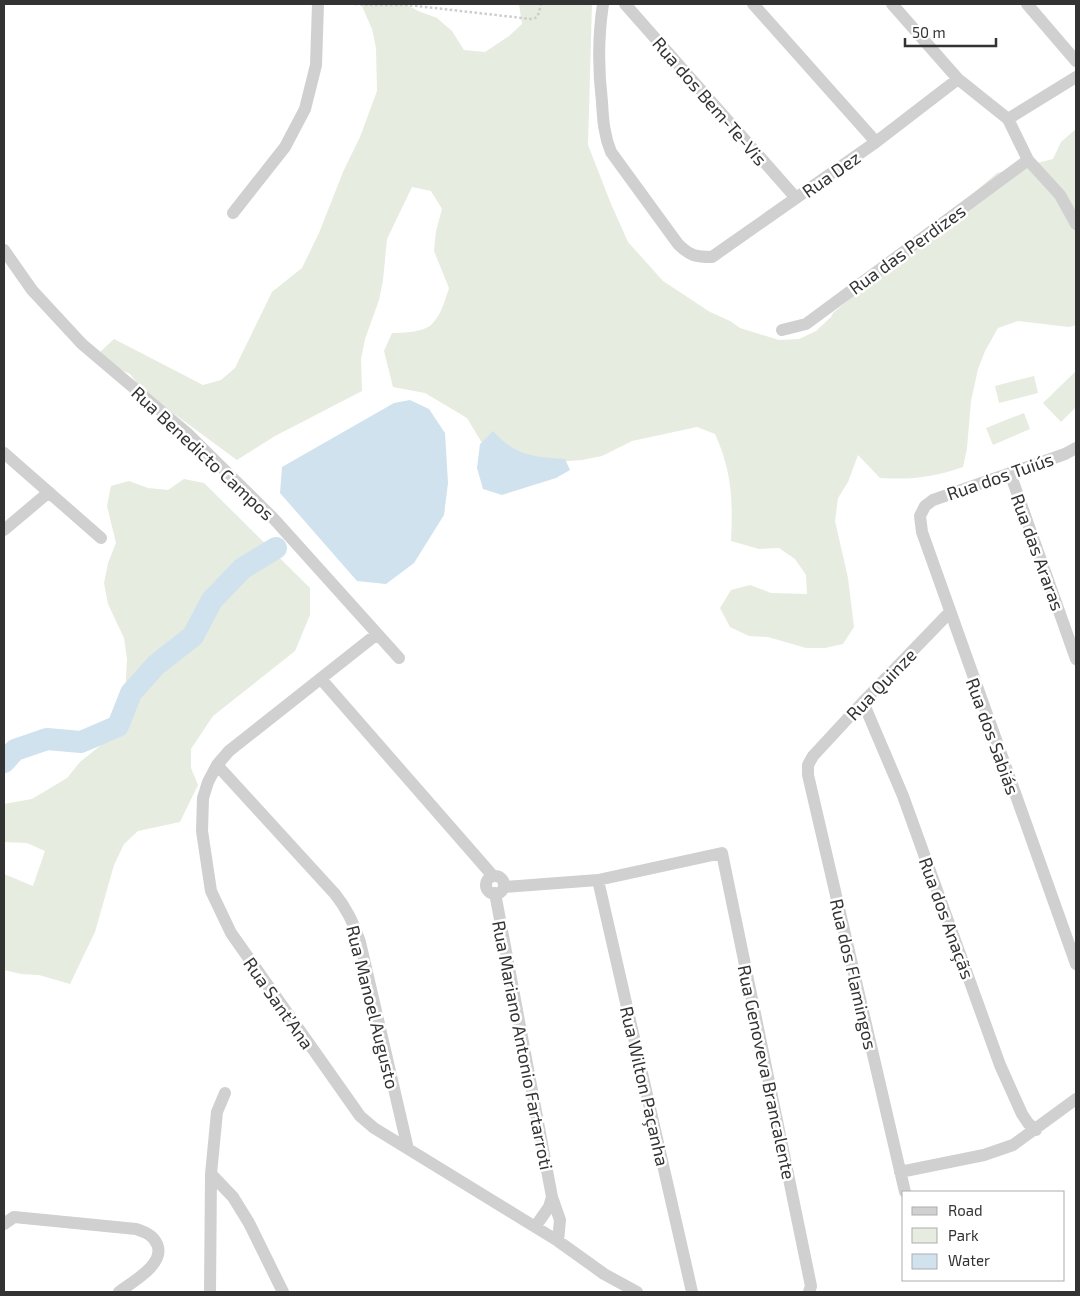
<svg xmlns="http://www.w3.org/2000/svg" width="1080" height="1296" viewBox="0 0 1080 1296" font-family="'Exo 2',sans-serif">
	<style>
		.green { fill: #e6ecdf }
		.water { fill: #cfe2ee }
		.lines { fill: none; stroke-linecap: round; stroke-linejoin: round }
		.river { stroke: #cfe2ee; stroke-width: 22 }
		.path { stroke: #cdcdcd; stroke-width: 2.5; stroke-dasharray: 2.5 2.5; stroke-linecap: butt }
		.street { stroke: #d0d0d0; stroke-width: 12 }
		.labels { text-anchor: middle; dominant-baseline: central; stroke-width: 5; stroke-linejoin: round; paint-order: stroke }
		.street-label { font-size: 18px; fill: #333; stroke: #fff }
	</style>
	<rect width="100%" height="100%" fill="#fff"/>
	<path class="green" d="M361,4h45l12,7 19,7 15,13 12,19 21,2 24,-16 13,-12 -3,-20h73l-4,141 23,59 17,38 35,39 47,31 20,9 10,7 39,12 20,-1 17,-8 15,-14 2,-4 164,-140 56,-14 8,-17 15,-13v196l-7,2 -51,-6 -20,7 -13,23 -7,18 -7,32 -4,47 -4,19c-28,10 -53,13 -83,11l-22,-23 -10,27 -10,16 -3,23 13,57 6,49 -11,17 -18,4h-19l-38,-11 -19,-1 -19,-9 -10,-19 11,-18 19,-5 21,8 36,1 -1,-19 -11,-16 -16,-11 -20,1 -28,-8c2,-40 1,-70 -16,-107l-18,-7 -65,14 -30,15 -20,4 -53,4 -41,-11 -21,-35 -42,-25 -32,-6 -9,-36 8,-18c11,0 31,-1 39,-8 10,-9 14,-25 18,-37l-15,-37 2,-20 6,-22 -11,-18 -19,-4 -25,52 -4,41 -4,20 -14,39 -4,20 1,32 -87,45 -38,24 -94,-69 -13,-17 -18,-8 -12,-14 14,-13 89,46 18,-5 14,-12 37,-76 30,-24 17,-35 24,-61 17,-35 17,-46 -1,-43 -4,-19z
		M1076,371v36l-15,15 -18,-19z
		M1034,376l4,17 -39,10 -4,-17z
		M1024,413l6,16 -37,16 -7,-17z
		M184,479l20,4 106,105v27l-15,36 -82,65 -22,33v19l7,17 -18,37 -42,9 -14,13 -10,21 -19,67 -25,52 -31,-9 -18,-1 -17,-4v-96l29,12 12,-35 -18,-8 -23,-1v-38l28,-5 35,-21 13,-16 31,-25 10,-22 4,-19 2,-37 -3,-21 -16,-34 -4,-21 4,-20 8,-20 -9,-37 4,-20 18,-5 19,7 20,2z"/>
	<path class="water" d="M410,400l19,9 16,24 3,50 -4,32 -30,48 -28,21 -29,-3 -77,-88 2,-26 112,-64z
		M493,431c24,26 39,25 72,28l5,11 -14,8 -54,17 -19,-6 -6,-21 3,-24z"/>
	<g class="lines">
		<path class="river" d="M4,762l11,-12 32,-11 34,3 37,-16 13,-33 25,-28 37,-29 19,-36 31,-32 33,-20"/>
		<path class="path" d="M355,4l18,1h35l123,14c8,0 8,-8 10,-15"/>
		<path class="street" d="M603,4c-5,33 -5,65 -1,98 1,18 2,33 9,50l67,92c12,12 18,13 34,13l164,-115 82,-63
			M625,4l171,194
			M753,4l123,138
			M892,4l66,75 50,40 20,41 32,35 16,29
			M1027,4l49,57
			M1008,119l68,-42
			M233,213l52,-66 20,-38 11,-44 2,-61
			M4,250l28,40 50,54 105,89 87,86 125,139
			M782,330l24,-6 222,-164
			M1076,448l-11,6 -132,46 -8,6 -5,10 2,16 154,432
			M4,453l97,85
			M1010,473l66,186
			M4,530l45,-38
			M377,634l-148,117 -12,14 -9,17 -5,16 -1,33 9,60 20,42 129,183 14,12 184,113 46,33 33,18
			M321,679l172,197
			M863,702l40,94 97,269 22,49 6,9 8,7
			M217,765l118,129c12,15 19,29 25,48l48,207
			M486 885a9 9 0 1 1 18 0a9 9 0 1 1-18 0Z
			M598,880l94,412
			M504,887l94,-7 124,-27 89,433 -2,6
			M495,893l57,304 8,23 -2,21
			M900,1172l84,-17 29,-10 63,-46
			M211,1174l22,23 16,26 34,69
			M905,1192l-97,-417v-10l5,-9 50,-54 86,-89
			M4,1224l10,-7 122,12c9,3 17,6 21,15 9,20 -25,38 -38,48
			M535,1227l14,-20 3,-10
			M210,1292l1,-118 6,-62 8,-19"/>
	</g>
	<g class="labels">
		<g class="street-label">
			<text transform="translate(710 101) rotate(49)">Rua dos Bem-Te-Vis</text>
			<text transform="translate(831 174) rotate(-35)">Rua Dez</text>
			<text transform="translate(907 249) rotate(-36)">Rua das Perdizes</text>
			<text transform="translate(203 453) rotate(43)">Rua Benedicto Campos</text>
			<text transform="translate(1000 476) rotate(-19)">Rua dos Tuiús</text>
			<text transform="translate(1038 552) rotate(70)">Rua das Araras</text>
			<text transform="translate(881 684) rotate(-46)">Rua Quinze</text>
			<text transform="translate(993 736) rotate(70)">Rua dos Sabiás</text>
			<text transform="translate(947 918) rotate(70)">Rua dos Anaçãs</text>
			<text transform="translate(854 974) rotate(77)">Rua dos Flamingos</text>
			<text transform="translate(279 1003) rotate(55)">Rua Sant’Ana</text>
			<text transform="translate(373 1007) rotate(76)">Rua Manoel Augusto</text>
			<text transform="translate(523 1045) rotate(79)">Rua Mariano Antonio Fartarroti</text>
			<text transform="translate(767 1072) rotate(78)">Rua Genoveva Brancalente</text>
			<text transform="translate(645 1086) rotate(77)">Rua Wilton Paçanha</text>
		</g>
	</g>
	<rect width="1080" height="1296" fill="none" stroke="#333333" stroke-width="10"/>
	<rect x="902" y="1191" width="162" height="90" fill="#ffffff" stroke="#adadad"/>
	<rect x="912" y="1207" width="25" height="8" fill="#d0d0d0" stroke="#adadad"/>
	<text x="948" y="1216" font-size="15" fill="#333333">Road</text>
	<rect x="912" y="1228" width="25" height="15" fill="#e6ecdf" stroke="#adadad"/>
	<text x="948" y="1241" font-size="15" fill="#333333">Park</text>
	<rect x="912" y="1254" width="25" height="15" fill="#cfe2ee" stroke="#adadad"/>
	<text x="948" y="1266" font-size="15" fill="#333333">Water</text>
	<path d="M905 38v8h91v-8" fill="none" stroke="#333333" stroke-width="2.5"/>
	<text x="912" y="38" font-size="15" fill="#333333" stroke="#ffffff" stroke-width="4" paint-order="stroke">50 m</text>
</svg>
